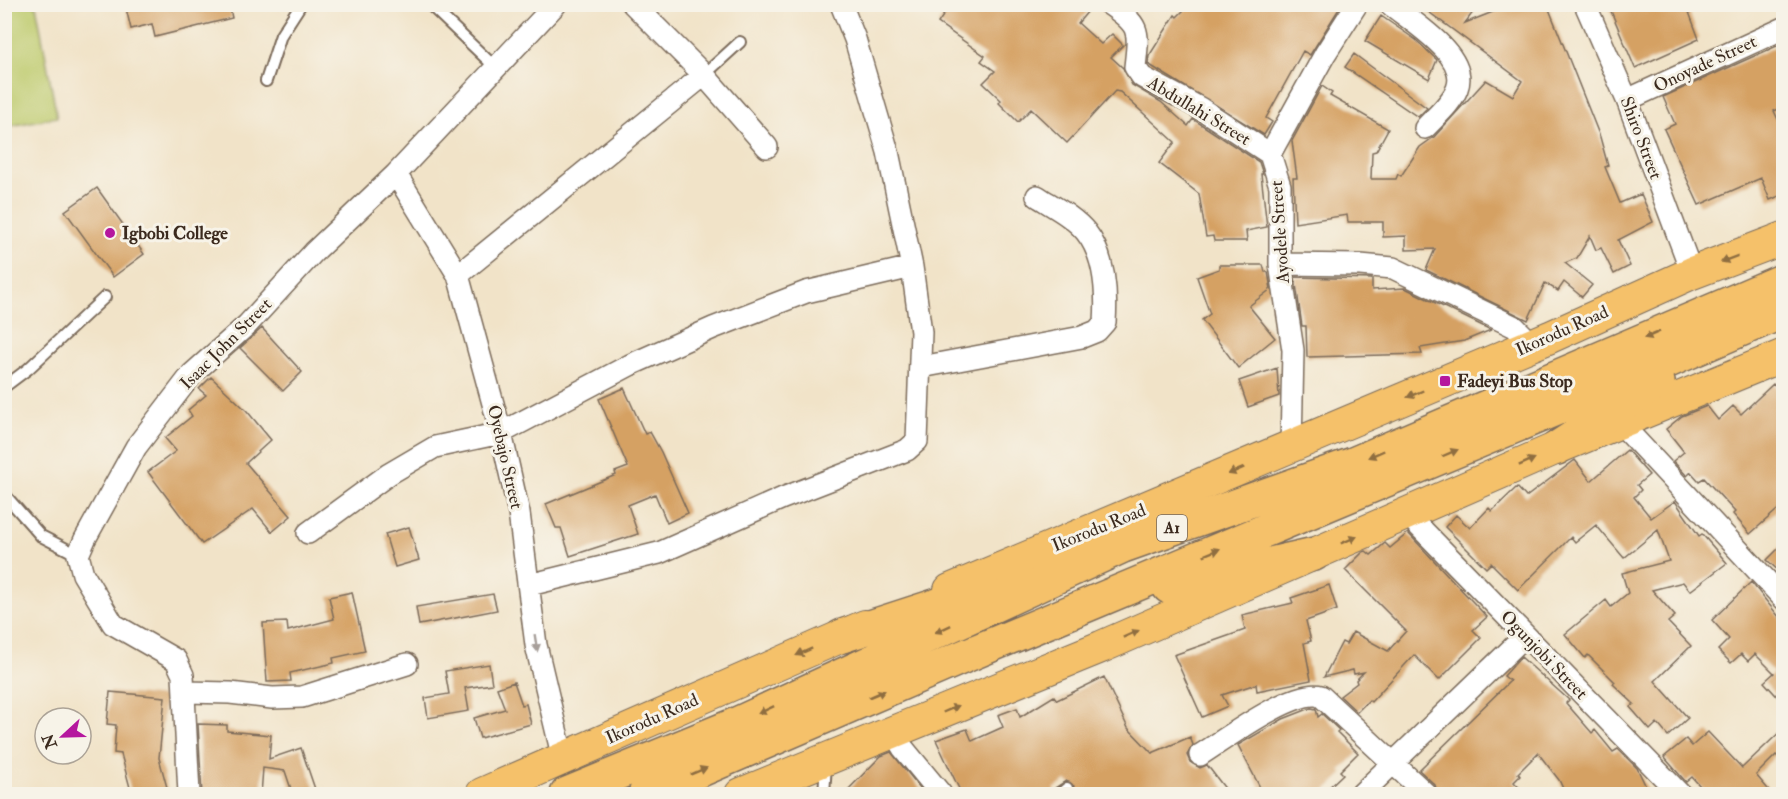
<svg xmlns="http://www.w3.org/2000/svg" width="1788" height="799" viewBox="0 0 1788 799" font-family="'IM FELL Double Pica',serif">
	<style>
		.green { fill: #bdca6c; stroke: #7c7a45; stroke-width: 1.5 }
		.building { fill: #d5a164 }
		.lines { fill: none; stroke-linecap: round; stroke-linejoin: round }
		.service-casing { stroke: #7b6b5a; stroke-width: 14 }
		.minor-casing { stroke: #7b6b5a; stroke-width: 24 }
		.primary-casing { stroke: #7b6b5a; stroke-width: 34 }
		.motorway-casing { stroke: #7b6b5a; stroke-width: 36 }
		.service { stroke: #fff; stroke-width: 10 }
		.minor { stroke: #fff; stroke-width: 21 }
		.primary { stroke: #f5c16b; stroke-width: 32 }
		.motorway { stroke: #f5c16b; stroke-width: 33 }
		.oneway { fill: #8f6e41 }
		.oneway2 { fill: #a79f9a }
		.poi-dot { fill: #b5179e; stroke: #f7f3e8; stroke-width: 2 }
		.labels { text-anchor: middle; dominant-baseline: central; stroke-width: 6; stroke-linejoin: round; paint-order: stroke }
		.shield { fill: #f7f3e8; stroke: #73665b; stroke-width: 1.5 }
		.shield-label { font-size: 16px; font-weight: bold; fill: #3b2a1e }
		.street-label { font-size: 18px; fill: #3b2a1e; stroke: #f7f3e8 }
		.poi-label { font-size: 18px; font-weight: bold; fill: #3b2a1e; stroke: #f7f3e8; text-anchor: start }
	</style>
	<rect width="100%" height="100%" fill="#f7f3e8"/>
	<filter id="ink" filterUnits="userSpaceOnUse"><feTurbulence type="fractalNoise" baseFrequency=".0167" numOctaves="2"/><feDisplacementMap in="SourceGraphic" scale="12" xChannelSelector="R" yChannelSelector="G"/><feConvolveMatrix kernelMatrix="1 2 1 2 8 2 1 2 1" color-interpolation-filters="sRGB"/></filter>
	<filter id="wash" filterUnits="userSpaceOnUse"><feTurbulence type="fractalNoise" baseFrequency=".008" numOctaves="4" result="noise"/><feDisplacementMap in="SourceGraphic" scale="24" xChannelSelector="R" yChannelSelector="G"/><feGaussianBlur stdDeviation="1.35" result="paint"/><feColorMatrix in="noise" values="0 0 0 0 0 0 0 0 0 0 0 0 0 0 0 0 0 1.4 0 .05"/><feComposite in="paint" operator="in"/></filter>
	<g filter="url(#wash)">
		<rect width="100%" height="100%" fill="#f1e3c8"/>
		<path class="green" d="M5,4l31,1 21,112 -52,10z"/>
		<g id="blocks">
			<path class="building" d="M125,4h104l3,14 -77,19 -3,-13 -21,5z
				M951,4h143l-16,19 23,21 11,-10 11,11 -12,12 12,11 9,17 29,17 27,24 5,-7 66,43 4,12h-2l6,53 -21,4 1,10h-33l-1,-5 -7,1 -7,-43 -40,-31 16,-21 -55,-50 -5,-1 -48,52 -36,-34 -13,13 -19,-19 2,-3 -18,-17 12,-12 -14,-10 4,-5 -47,-33z
				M1190,4h152l-32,51 -7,-4 -37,67 6,4 -8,13 -116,-71 1,-8 26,-41 2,2z
				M1418,4h61l-14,19 48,-19h34l53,133 8,29 -3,1 15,36 21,-9 12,28 -35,18 12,26 -16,8 -13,-26 -5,2 -6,-14 -13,22 -12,5 27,22 -10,12 -18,-15 -6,9 -13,-8 -17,37 -102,-50 9,-21 -29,1v-14l-23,1v-15h-35l-1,-7 -52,8 -2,-45h4l-5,-37 30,-55 10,7 -2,3 58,33 -12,22 -4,1 -1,27h25l2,-5 3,2 19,-29 14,-10 52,-57 27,16 9,-15z
				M1608,4h78l13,35 -64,29z
				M1381,16l35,24 21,20 -8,19 -64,-38z
				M1779,45l5,13v49l-10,4 10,21v62l-14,6 -9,-22 -62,27 -35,-76 11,-5 -12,-27z
				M1354,54l73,54 -9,9 -73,-50z
				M97,188l47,66 -31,23 -48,-66z
				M1219,265h44l2,7h3l3,17 -22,17 26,32 -37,30 -36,-48 8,-6 -13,-37 22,-8z
				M1295,277l77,2v11l33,-2 86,42 -27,11 -44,7 2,6 -115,3 -1,-31h-4z
				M262,328l40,44 -19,19 -43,-43z
				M1277,368l2,28 -31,11 -9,-26z
				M211,377l36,34 24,29 -25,23 45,53 -19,16 -19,-23 -51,35 -54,-72 28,-21 -11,-13 27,-22 -4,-6 18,-15 -7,-6z
				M1773,384l11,11v109l-34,30 -17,-20 2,-2 -31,-34 -5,3 -8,-9 -4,4 -14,-15 11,-9 -18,-23 16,-13 25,-10 11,14 15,-14 8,8z
				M624,388l21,46 5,-2 11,20 27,61 -21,10 -12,-29 -27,11 10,29 -68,22 -9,-28h-5l-10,-24 70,-29 -1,-3 13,-5 -29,-68z
				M1627,450l22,25 -12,10 4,5 -7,7 17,21 24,-17 24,35 3,-2 25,29 -37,28 -7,-9 -31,8 23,26 -7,6 23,24 -36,35 33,37 -20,18 -11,-13 -7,7 -20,-23 4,-3 -21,-20 2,-2 -27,-27 -3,3 -20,-24 41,-34 5,7 17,-14 -6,-20 47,-12 -11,-31 -34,28 -28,-33 -21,17 -4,-5 -53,53 -27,-27 -5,5 -41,-41 11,-12 14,13 19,-20 3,3 25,-24 9,10 49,-37 16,21z
				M409,527l10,33 -24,7 -10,-33z
				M1408,533l79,84 -14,13 8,8 -42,42 -25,-25 -43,47 -2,-2 -12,12 -17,-16 17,-13 -1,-3 8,-8 -10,2 -1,-4 -29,7 18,-35 4,2 7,-12 35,19 18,-20 -61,-61 18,-18 3,-1 5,4 14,-12 5,5z
				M1784,543v33l-17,-16z
				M1751,582l33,41v81l-20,-22 10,-9 -19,-19 -7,7 -7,-7 -10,9 -13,-13 11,-11 -17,-19z
				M1329,585l8,25 -31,11 5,20 -7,2 7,37 -54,11 -1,-7 -34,11 6,11 -26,11 -28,-62 71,-25 -3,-15 51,-12 -2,-5z
				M352,592l13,59 -32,7 1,5 -44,10 1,8 -24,1 -4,-59 24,-1 1,9 46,-12 -5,-22z
				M493,594l4,16 -78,15 -3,-18z
				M1521,657l48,43 -3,3 26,30 3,-3 18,22 5,-3 19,19 13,27h-84l-7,-15 -21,-27 -20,20 2,3 -6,6 12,13h-88l-3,-10 -16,-15 91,-89 -6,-5z
				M489,664l3,20 -27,4 4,23 -41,7 -3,-20 24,-4 -4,-23z
				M1104,677l24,51 24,25 38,-16 3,8 -6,10 3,7 10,6 7,-3 23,30h-159l3,-9 -8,-5 -11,7 -2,7h-91l-26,-55 31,-11 5,12 31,-14 -5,-12 19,-7 3,9 34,-21 3,4z
				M514,682l8,23 4,-1 5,20 -51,14 -6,-20 31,-9 -8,-21z
				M110,692l55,5 -6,61 10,37h-37l-11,-41 -7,-1 2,-28 -9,-1z
				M1311,708l5,1 2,8 4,-3 17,16 -2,2 21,21 -18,18 3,3 -22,21h-57l-26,-50 45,-26z
				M198,724l29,1v6l44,4 -2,24 32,-11 16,47h-24l-8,-24 -22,-3 -2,27h-59z
				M1784,728v34l-8,-7 -20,20 17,20h-65l-16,-18 -6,5 -22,-25 22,-18 6,7 16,-14 34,36z
				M891,752l30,37 -6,6h-72l38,-39z"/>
		</g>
	</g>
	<g filter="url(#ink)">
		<use href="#blocks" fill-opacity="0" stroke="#7b6b5a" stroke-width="1.5"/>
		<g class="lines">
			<defs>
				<path id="service" d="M429,4l66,63
					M704,75l36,-33
					M266,81l15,-46 20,-31
					M4,387l24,-18 77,-72
					M4,494l37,42 37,19
					M824,794l2,-29
					M1060,794l7,-6"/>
				<path id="minor" d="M633,4l71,71 63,72
					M1109,4c32,22 30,26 26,63l7,10 58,31 70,46
					M1390,4c22,18 80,52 67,85 -6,15 -21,27 -32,39
					M1585,4l42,96 65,173
					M1627,100l157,-72
					M396,174l62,101 43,158 18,80 17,132 27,114
					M1280,264l80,1 33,3 122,59 17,17
					M458,275l246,-200
					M921,367l161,-30 15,-6 8,-9c2,-29 0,-66 -19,-90 -12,-15 -32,-25 -49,-36
					M1621,424l163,175
					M1291,448l2,-98 -13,-86v-78l-10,-32 55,-100 32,-50
					M1408,515l272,279
					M308,533l81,-59 46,-27 66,-14 129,-68 83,-37 93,-36 106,-25
					M529,585l130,-32 124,-55 124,-48 10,-9 4,-109 -9,-65 -24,-115 -33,-113 -14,-35
					M186,692l44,1 42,5 30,-1 105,-33
					M894,733l9,15 38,46
					M1200,755c24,-15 94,-67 121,-59l105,98
					M189,794l-6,-119 -7,-15 -63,-36 -30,-50 -5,-19 7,-16 51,-92 56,-73 55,-49 67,-73 82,-78 160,-170
					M1361,794l164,-158"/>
				<path id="primary" d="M950,590l600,-253 142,-64 92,-35
					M482,794l383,-168
					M741,794l360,-147 456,-199 227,-93"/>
				<path id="motorway" d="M1557,448l101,-66
					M1169,587l145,-33
					M842,636l142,-46
					M567,794l165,-68 391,-180 230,-82 431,-184
					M645,794l313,-135 636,-266 190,-82"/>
			</defs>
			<use href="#service" class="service-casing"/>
			<use href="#minor" class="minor-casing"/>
			<use href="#primary" class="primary-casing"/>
			<use href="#motorway" class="motorway-casing"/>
			<use href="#service" class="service"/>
			<use href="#minor" class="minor"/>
			<use href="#primary" class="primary"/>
			<use href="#motorway" class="motorway"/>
		</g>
		<defs><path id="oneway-solid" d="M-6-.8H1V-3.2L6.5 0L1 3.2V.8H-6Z" transform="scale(1.5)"/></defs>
		<g class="oneway">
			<use href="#oneway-solid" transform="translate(1729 259) rotate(159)"/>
			<use href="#oneway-solid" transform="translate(1652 335) rotate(157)"/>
			<use href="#oneway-solid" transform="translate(1415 394) rotate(157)"/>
			<use href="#oneway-solid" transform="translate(1450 453) rotate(-23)"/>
			<use href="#oneway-solid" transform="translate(1376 454) rotate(157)"/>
			<use href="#oneway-solid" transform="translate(1527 462) rotate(-24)"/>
			<use href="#oneway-solid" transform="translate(1236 471) rotate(157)"/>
			<use href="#oneway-solid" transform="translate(1349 540) rotate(-23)"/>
			<use href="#oneway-solid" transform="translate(1212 552) rotate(-22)"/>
			<use href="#oneway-solid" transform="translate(943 629) rotate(155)"/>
			<use href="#oneway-solid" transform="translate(1131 634) rotate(-24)"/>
			<use href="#oneway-solid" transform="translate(804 652) rotate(156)"/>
			<use href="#oneway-solid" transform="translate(877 694) rotate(-23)"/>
			<use href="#oneway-solid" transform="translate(951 709) rotate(-23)"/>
			<use href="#oneway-solid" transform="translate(766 710) rotate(155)"/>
			<use href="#oneway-solid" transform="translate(699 771) rotate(-23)"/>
		</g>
		<use class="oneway2" href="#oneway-solid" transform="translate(536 643) rotate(81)"/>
	</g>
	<g class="poi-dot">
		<circle cx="110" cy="233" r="6"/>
		<rect x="1439" y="375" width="12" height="12" rx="3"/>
	</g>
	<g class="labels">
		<rect class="shield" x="1157" y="515" width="30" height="26" rx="4.5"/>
		<g class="shield-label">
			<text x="1172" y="528">A1</text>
		</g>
		<g class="street-label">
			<text transform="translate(1705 64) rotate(-25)">Onoyade Street</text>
			<text transform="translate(1199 111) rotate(31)">Abdullahi Street</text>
			<text transform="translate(1641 138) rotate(69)">Shiro Street</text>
			<text transform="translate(1280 232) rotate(-94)">Ayodele Street</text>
			<text transform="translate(1562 331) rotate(-24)">Ikorodu Road</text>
			<text transform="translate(226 344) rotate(-45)">Isaac John Street</text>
			<text transform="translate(505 457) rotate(77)">Oyebajo Street</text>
			<text transform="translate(1099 528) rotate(-22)">Ikorodu Road</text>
			<text transform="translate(1544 655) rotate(46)">Ogunjobi Street</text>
			<text transform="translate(652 719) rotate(-24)">Ikorodu Road</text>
		</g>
		<g class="poi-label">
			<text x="122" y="233">Igbobi College</text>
			<text x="1457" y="381">Fadeyi Bus Stop</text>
		</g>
	</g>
	<rect width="1788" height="799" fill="none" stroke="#f7f3e8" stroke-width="24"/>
	<g transform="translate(63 736) rotate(248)"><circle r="28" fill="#f7f3e8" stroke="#aca397" stroke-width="1.5"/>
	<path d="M0-4.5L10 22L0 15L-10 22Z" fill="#b5179e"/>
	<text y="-9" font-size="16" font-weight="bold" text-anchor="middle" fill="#3b2a1e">N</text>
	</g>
</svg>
